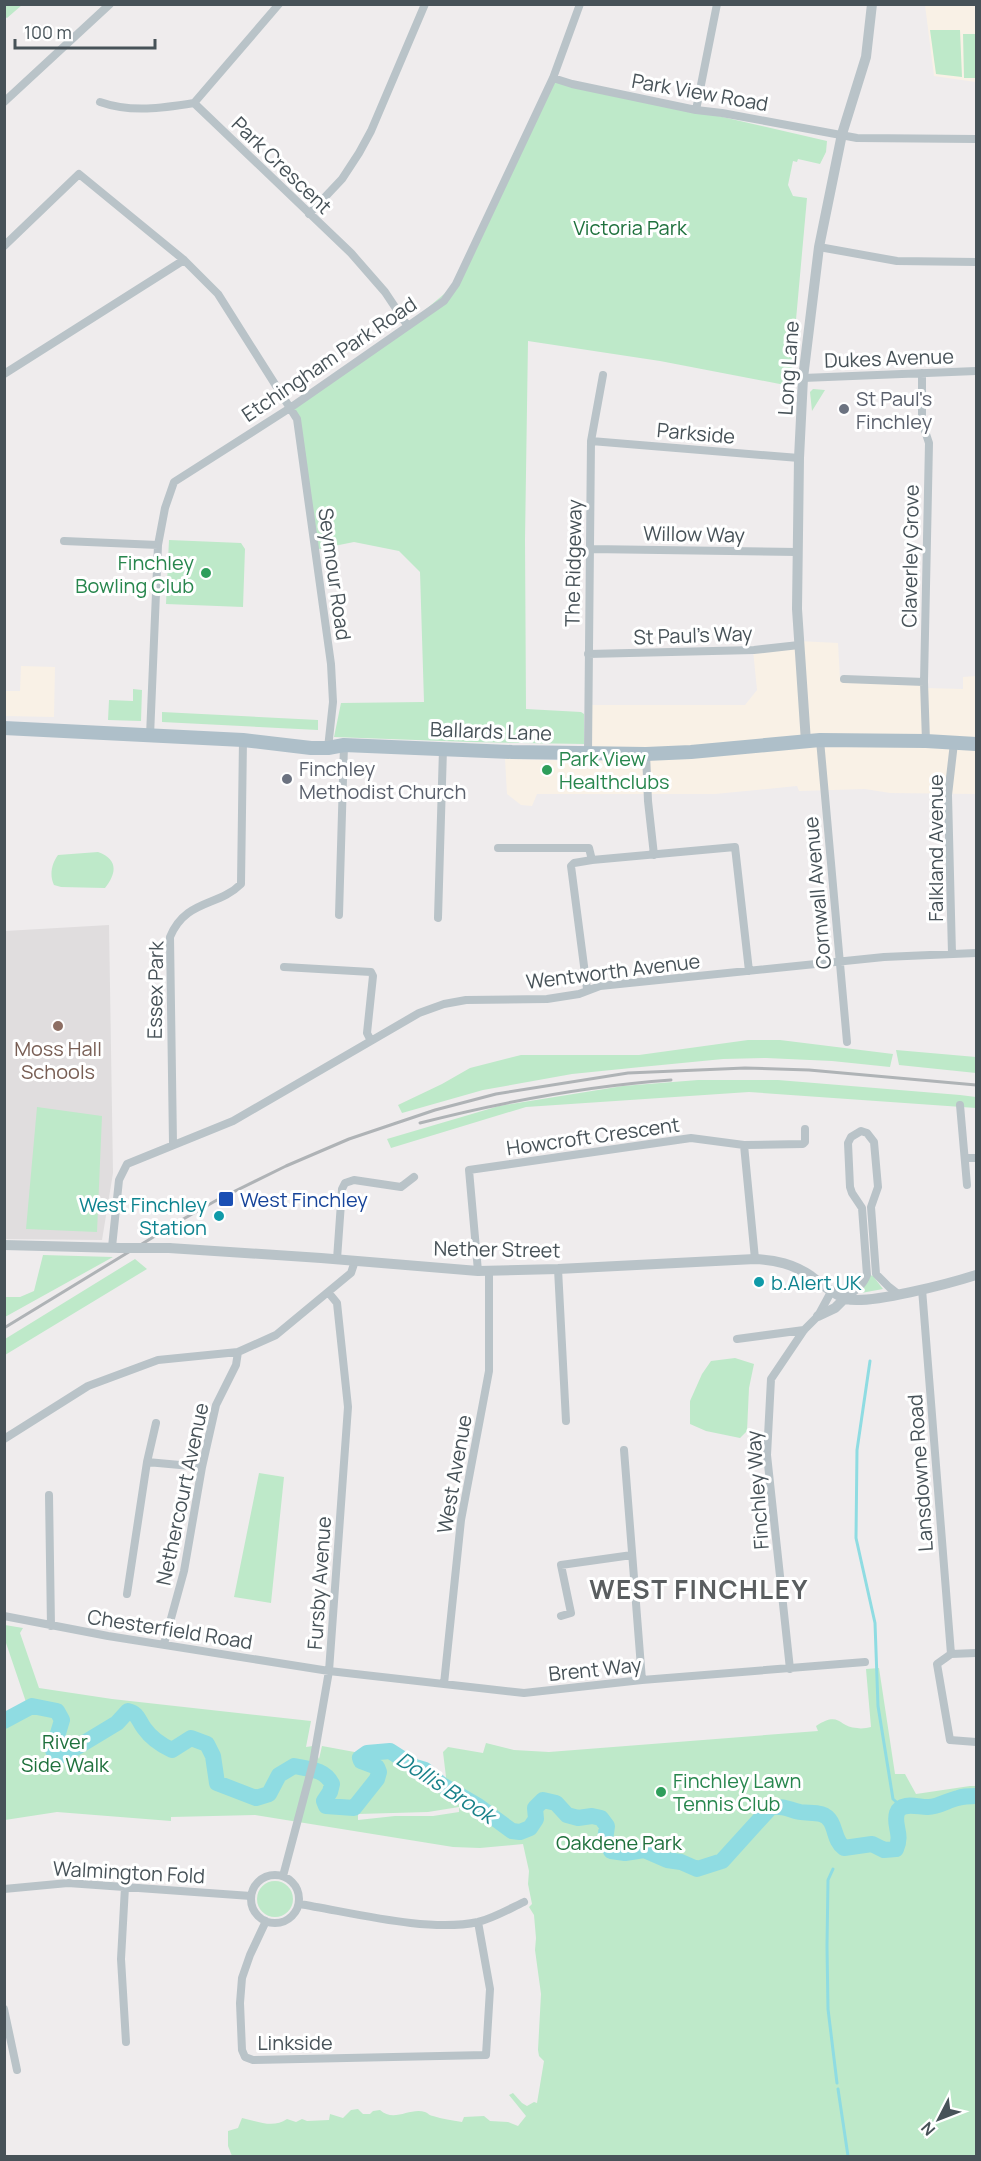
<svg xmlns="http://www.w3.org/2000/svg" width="981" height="2161" viewBox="0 0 981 2161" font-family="Manrope,sans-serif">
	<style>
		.commercial { fill: #f9f1e6 }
		.education { fill: #e0ddde }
		.green { fill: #bee9c9; fill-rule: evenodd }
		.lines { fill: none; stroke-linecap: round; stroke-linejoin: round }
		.stream { stroke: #8fdce2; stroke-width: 3 }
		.river { stroke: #8fdce2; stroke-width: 16 }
		.minor { stroke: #b9c3c8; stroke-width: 8 }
		.tertiary { stroke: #b9c3c8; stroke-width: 10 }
		.primary { stroke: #aebfc9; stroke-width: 14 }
		.rail { stroke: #afb3b6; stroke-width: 3 }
		.tertiary-bridge { stroke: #b9c3c8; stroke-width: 10 }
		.worship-dot { fill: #6b7280; stroke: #fff; stroke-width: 2 }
		.leisure-dot { fill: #2e9e5b; stroke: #fff; stroke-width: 2 }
		.education-dot { fill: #8d6e63; stroke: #fff; stroke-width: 2 }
		.transit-dot { fill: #1a4fb4; stroke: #fff; stroke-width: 2 }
		.culture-dot { fill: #0f9aa8; stroke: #fff; stroke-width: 2 }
		.labels { text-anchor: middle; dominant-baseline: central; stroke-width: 6; stroke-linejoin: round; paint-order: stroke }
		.street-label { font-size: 20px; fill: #475258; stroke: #fff }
		.park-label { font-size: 20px; fill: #1f713d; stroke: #fff }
		.worship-label { font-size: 20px; fill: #5b616d; stroke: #fff; text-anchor: start }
		.leisure-label { font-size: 20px; fill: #27864d; stroke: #fff; text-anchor: start }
		.education-label { font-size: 20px; fill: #785e54; stroke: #fff }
		.transit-label { font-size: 20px; fill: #164399; stroke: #fff; text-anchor: start }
		.culture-label { font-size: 20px; fill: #0d838f; stroke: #fff; text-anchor: end }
		.water-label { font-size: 21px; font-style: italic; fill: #19828a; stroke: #fff }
		.district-label { font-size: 26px; font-weight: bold; letter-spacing: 1.5px; fill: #5a5e60; stroke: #fff }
	</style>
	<rect width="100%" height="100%" fill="#efeced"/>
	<path class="commercial" d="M925,5h51v77l-42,-6z
		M798,641l40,2 2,36 84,3 1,6 38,1v-12l13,-1v118l-86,-1 -25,-4 -66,2 -2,-5 -82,8h-178l-5,12 -11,-1 -14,-11 -2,-35 82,2 1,-56h157l12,-15 -4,-40z
		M21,666l34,1 -1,50 -49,-1v-25h15z"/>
	<path class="education" d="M109,925l4,248 -11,67 -97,-1v-308z"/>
	<path class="green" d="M5,4h17v1l-15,13 -2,-1z
		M930,30h30l2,47 -26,-3z
		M963,34h13v44h-12z
		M553,78l274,63 -1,11 -6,12 -22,-5 -1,3 -4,-1 -5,24 5,11 14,2 -17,188 -130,-25 -132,-20 -3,199 1,169 55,3 3,2v30l-113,-2 -137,-5 7,-34 83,-1 -4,-130 -21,-21 -45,-9 -40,8 -17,-132 -6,-10 115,-82 50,-42z
		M813,389l12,1 -13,21 -2,-19z
		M169,540l72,3 4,6 -2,58 -77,-3z
		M133,689l9,1 -1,31 -33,-1 1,-20 24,1z
		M162,712l156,8v10l-156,-8z
		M98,852c20,7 19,21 7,36l-44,-1 -7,-2c-5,-10 -2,-22 4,-30z
		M748,1040h32l113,14 -3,13 -58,-6 -66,-3 -43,1 -82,8 -69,7 -89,16 -81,23 -4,-8 44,-21 28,-16 51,-13h118z
		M896,1050l80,7v16l-77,-8z
		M698,1080h80l182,15 16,2v11l-227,-16 -223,15 -135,41 -4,-9 112,-33 124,-20z
		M37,1107l65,9 -5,116 -71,-3z
		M43,1255l70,2 -108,60v-20h15l14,-6z
		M135,1259l12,10 -142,86v-16z
		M870,1275l3,1 10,13 -22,4 -1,-3z
		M735,1358l19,6 -5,24 -2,43 -7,7 -34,-7 -16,-7v-23l12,-27 9,-13z
		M259,1473l25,4 -13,126 -37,-6z
		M5,1625l18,3 -3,5 19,55 73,11 199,22 -5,26 7,-1 6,13 3,-13 38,7 5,-4 9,1 13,-4 11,10 17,7v2l11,2 14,13h4l2,-3 -3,-25 5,-5 35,6 3,-10 28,7 35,2 269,-21 -2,-5c24,-16 22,1 41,2 4,1 10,0 14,-1l-5,-58 13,-1 16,106h10l11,20 54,-8h6v370h-744l-4,-10v-15l10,-3 4,-10c15,3 31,11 45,1l9,3 6,-3 5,2 22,-1 1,-6 13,4 8,-8 7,-1 5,5h7l3,-3 7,-1c14,13 30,-3 45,2 3,1 5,4 8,4 9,3 19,4 29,6l2,-5 20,-1 6,5 18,1 10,4 8,-10 -17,-21 4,-2 9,10 5,3 7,-4 3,1 7,-42 -5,-5 -1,-6 3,-56 -6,-44 1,-12 -2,-23 -5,-8 3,-3 -4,-20 1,-13 -6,-27 -43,4 -27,-1 -198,-32 -84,2v4l-114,-9 -52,8v-103l22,-12 -22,-65zM459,1807v5l-26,4h-38l-37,4v-6l70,-2z
		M257 1899a18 18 0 1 1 36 0a18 18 0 1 1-36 0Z"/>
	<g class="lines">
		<path class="stream" d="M870,1361l-13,89 -1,88 19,85 3,83 15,93 9,8
			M833,1869l-5,11 -1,66 1,63 9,74
			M838,2089l10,67"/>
		<path class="river" d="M4,1721l28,-15 25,5 5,9 -9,30 2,5h9l53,-32 11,-12c10,2 10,9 16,17 7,10 17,17 28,22l19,-12 16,6 6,12 4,27 39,15 13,-4 10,-19 15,-9c15,3 31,3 38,18l-2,8 -6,9 2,5 28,2 23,-29 2,-7 -2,-5 -16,-6 -1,-3 7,-5 23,-2 25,16 10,3 17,15 36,21 34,25 8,1 10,-4 6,-9 -1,-11 8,-8 13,3 11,12 11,3 14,-2 9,2 6,8 -2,14 6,11 14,2 19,-3 23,10 14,2 16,7 25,-8 49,-54c15,-1 16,2 29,5 11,2 24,-2 31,10 5,9 4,19 13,26l28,-4 12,6 12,-1c7,-15 -3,-24 1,-36 4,-12 21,-6 30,-6 10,1 21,-7 31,-9 6,-2 12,-2 18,-2"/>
		<path class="minor" d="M553,78l19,6 124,26 26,3 135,25 119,1
			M4,102l106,-98
			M100,102c31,11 63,6 94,1l157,150 34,39 22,33
			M194,103l85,-99
			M696,110l21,-106
			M309,214l33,-35 17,-26 12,-22 54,-127
			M4,246l75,-72 105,86 34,34 79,125 34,245 2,38 -5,46
			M819,247l78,14 79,1
			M922,373v49l7,21 -5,239 2,59
			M4,374l180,-114
			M803,378l173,-7
			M591,441l208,17
			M64,541l94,4
			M590,549l207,3
			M588,654l166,-4 45,-5
			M844,679l80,3
			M150,736l8,-191 7,-37 9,-26 116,-74 154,-107 12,-17 97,-206 27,-74
			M820,740l27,302
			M588,752l3,-311 12,-66
			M646,754l2,47 6,54
			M498,848h91l3,12
			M339,915l5,-170
			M438,918l5,-169
			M952,954l-4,-159 6,-52
			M284,967l87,5 2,4 -6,57 4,8
			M587,989l-16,-123 3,-3 18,-3 143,-13 14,124
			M960,1105l7,80
			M173,1144l-3,-207c16,-38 48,-30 71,-53l2,-144
			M744,1145l59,-1 2,-2v-13
			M965,1158h11
			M112,1247l7,-67 8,-16 106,-43 186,-108 25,-9 22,-4 81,-1 32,-5 21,-8 284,-29 92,-4
			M337,1259l5,-70 3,-6 9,-3 47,7 13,-10
			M558,1269l8,152
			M478,1271l-9,-101 222,-32 53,7 11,114
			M922,1289l29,365
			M845,1298c9,-6 18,-12 22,-23l-5,-67 -10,-15 -2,-6 -2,-44 3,-6 10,-6 6,2 7,9 4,45 -7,20 5,67 13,13 9,7
			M737,1339l67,-9
			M4,1439l84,-53 70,-26 80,-8 38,-17 75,-62 4,-12
			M624,1450l18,230
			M147,1462l55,5
			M49,1495l2,131
			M127,1594l20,-132 9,-39
			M4,1616l104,20 221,35 195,22 118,-13 223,-18
			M561,1616l10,-3 -10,-48 71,-10
			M164,1644l20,-73 18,-104 14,-62 20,-40 2,-13
			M951,1654l-14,10 13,76 26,2
			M951,1654l25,-1
			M790,1669l-23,-214 4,-76 33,-49 14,-14 13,-24
			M444,1684l17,-164 28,-149v-101
			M251 1899a24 24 0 1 1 48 0a24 24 0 1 1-48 0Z
			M283,1876l30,-113 16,-92 19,-264 -11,-104 -9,-11
			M125,1887l-4,72 5,83
			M4,1889l64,-6 183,13
			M299,1904c51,8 129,29 179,18 16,-4 31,-13 46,-20
			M266,1921l-16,34 -8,23 -2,25 2,47 3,7 8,3 233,-5 4,-66 -12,-67
			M4,2009l13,61"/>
		<path class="tertiary" d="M806,742l-9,-133 2,-151 4,-80 16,-131 23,-113 24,-77 6,-53
			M4,1245l116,3
			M169,1248l152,10 157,13 80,-2 197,-10c21,1 38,5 56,17 11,8 21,18 35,23 23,6 105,-16 130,-24
			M818,1316l17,-8 10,-10"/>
		<path class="primary" d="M4,728l239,12 68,8h17l16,-3 168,7 134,2 45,-2 129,-12 106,1 50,3"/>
		<path class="rail" d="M420,1123c82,-21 167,-37 251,-43
			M4,1328l174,-106 39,-22 69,-34 63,-27 86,-29 61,-16 132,-21 117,-5 64,2 167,15"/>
		<path class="tertiary-bridge" d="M120,1248h49"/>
	</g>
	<g class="worship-dot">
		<circle cx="844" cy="409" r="6"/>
		<circle cx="287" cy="779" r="6"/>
	</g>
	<g class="leisure-dot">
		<circle cx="206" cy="573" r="6"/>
		<circle cx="547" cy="770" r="6"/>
		<circle cx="661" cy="1792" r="6"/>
	</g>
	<circle class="education-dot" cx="58" cy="1026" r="6"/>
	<rect class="transit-dot" x="218" y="1191" width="16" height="16" rx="3"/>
	<g class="culture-dot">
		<circle cx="219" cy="1216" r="6"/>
		<circle cx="759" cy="1282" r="6"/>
	</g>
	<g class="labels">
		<g class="street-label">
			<text transform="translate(700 92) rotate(10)">Park View Road</text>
			<text transform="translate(282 165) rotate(44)">Park Crescent</text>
			<text transform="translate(889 358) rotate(-2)">Dukes Avenue</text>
			<text transform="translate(329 359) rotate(-34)">Etchingham Park Road</text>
			<text transform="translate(788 368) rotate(-86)">Long Lane</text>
			<text transform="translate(696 433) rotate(5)">Parkside</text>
			<text transform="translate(694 534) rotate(1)">Willow Way</text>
			<text transform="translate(910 556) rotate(-89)">Claverley Grove</text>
			<text transform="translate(573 563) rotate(-89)">The Ridgeway</text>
			<text transform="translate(335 574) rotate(82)">Seymour Road</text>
			<text transform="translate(693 635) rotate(-2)">St Paul's Way</text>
			<text transform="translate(491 731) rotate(2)">Ballards Lane</text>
			<text transform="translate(935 848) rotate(-90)">Falkland Avenue</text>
			<text transform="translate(817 893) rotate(-95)">Cornwall Avenue</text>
			<text transform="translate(613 971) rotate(-7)">Wentworth Avenue</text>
			<text transform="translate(155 990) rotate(-89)">Essex Park</text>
			<text transform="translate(593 1136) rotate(-8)">Howcroft Crescent</text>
			<text transform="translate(497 1249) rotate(1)">Nether Street</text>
			<text transform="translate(920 1473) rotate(-94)">Lansdowne Road</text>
			<text transform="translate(454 1474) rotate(-80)">West Avenue</text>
			<text transform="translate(757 1490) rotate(-94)">Finchley Way</text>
			<text transform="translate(182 1494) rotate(-78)">Nethercourt Avenue</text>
			<text transform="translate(319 1583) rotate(-86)">Fursby Avenue</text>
			<text transform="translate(170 1629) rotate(9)">Chesterfield Road</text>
			<text transform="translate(595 1669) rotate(-6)">Brent Way</text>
			<text transform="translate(129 1872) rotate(3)">Walmington Fold</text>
			<text x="295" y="2042">Linkside</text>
		</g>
		<g class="park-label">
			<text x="630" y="227">Victoria Park</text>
			<text x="65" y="1741">River<tspan x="65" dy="23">Side Walk</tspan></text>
			<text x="619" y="1842">Oakdene Park</text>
		</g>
		<g class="worship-label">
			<text x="856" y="398">St Paul's<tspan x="856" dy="23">Finchley</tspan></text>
			<text x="299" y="768">Finchley<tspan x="299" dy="23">Methodist Church</tspan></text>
		</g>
		<g class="leisure-label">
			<text x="194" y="562" text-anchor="end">Finchley<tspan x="194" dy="23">Bowling Club</tspan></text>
			<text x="559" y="758">Park View<tspan x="559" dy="23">Healthclubs</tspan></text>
			<text x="673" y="1780">Finchley Lawn<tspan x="673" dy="23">Tennis Club</tspan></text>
		</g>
		<g class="education-label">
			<text x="58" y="1048">Moss Hall<tspan x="58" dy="23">Schools</tspan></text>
		</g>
		<g class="transit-label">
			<text x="240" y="1199">West Finchley</text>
		</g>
		<g class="culture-label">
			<text x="207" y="1204">West Finchley<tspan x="207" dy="23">Station</tspan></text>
			<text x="771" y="1282" text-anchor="start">b.Alert UK</text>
		</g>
		<g class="water-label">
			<text transform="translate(446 1787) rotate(33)">Dollis Brook</text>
		</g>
		<g class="district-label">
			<text x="699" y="1589">WEST FINCHLEY</text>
		</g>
	</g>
	<rect width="981" height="2161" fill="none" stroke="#475258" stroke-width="12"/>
	<g transform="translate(939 2119) rotate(228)" stroke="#ffffff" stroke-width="4.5" paint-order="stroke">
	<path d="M0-4.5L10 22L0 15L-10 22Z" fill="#475258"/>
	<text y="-9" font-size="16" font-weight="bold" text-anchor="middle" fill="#475258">N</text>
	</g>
	<path d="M15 39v9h140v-9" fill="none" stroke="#475258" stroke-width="3"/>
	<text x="24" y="39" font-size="18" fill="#475258" stroke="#ffffff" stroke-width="4.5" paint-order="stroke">100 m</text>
</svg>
